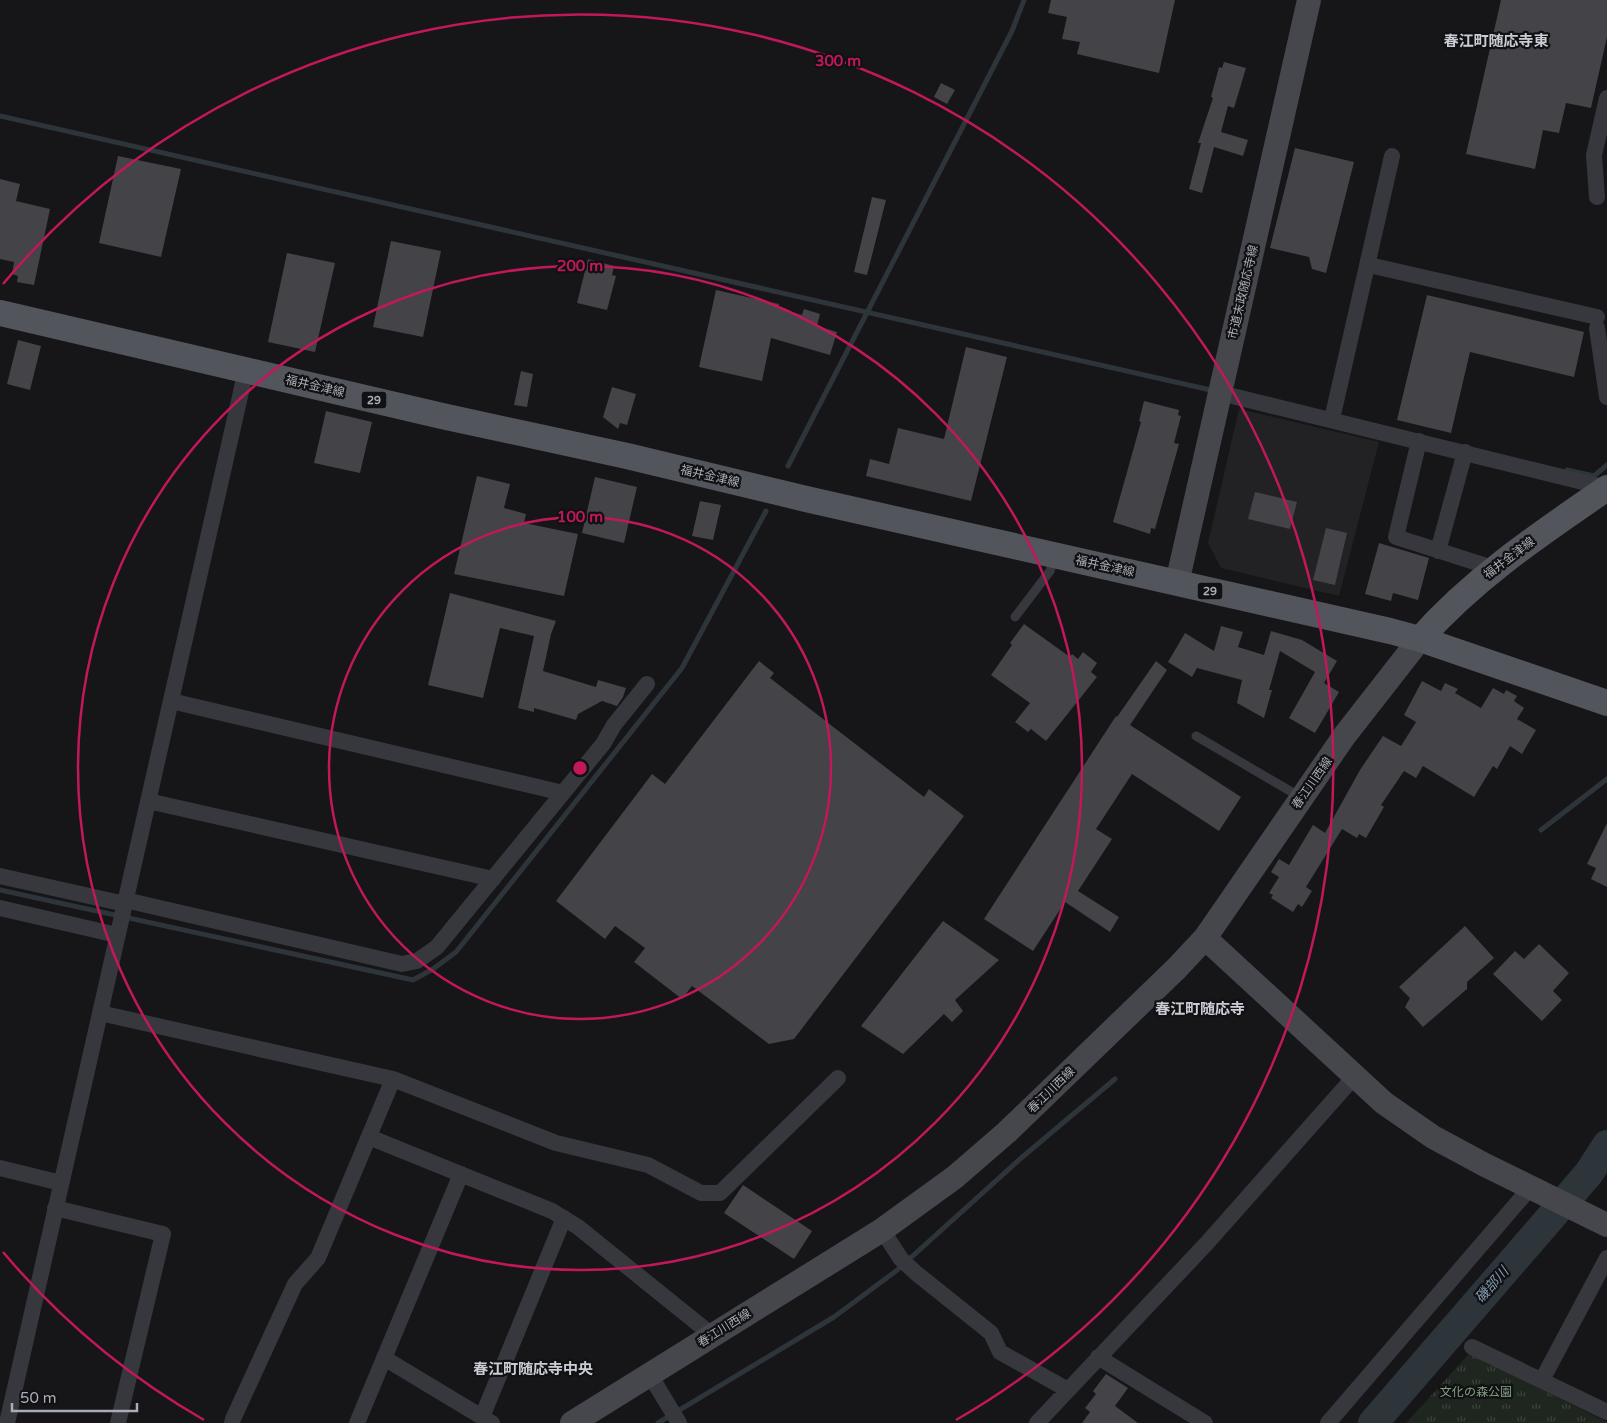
<svg xmlns="http://www.w3.org/2000/svg" width="1607" height="1423" viewBox="0 0 1607 1423" font-family="'Varela Round','Noto Sans JP',sans-serif">
	<style>
		.built { fill: #222225 }
		.grass { fill: url(#grass-tufts) }
		.lines { fill: none; stroke-linecap: round; stroke-linejoin: round }
		.stream { stroke: #2d353b; stroke-width: 5 }
		.river { stroke: #2d353b; stroke-width: 30 }
		.building { fill: #434348 }
		.lane { stroke: #37383d; stroke-width: 9 }
		.street { stroke: #37383d; stroke-width: 16 }
		.secondary { stroke: #45474d; stroke-width: 24 }
		.primary { stroke: #53555c; stroke-width: 26 }
		.ring { fill: none; stroke: #c2185b; stroke-width: 2.5 }
		.labels { text-anchor: middle; dominant-baseline: central; stroke-width: 4.5; stroke-linejoin: round; paint-order: stroke }
		.shield { fill: #111113; stroke: #7b7e86; stroke-width: 1 }
		.shield-label { font-size: 11px; font-weight: bold; fill: #a9adb7 }
		.street-label { font-size: 12px; fill: #a9adb7; stroke: #111113 }
		.park-label { font-size: 12px; fill: #81a182; stroke: #111113 }
		.water-label { font-size: 14px; font-style: italic; fill: #819bb1; stroke: #111113 }
		.quarter-label { font-size: 15px; font-weight: bold; fill: #c9ccd4; stroke: #111113 }
		.centre { fill: #c2185b; stroke: #111113; stroke-width: 2.5 }
		.ring-label { font-size: 15px; text-anchor: middle; font-weight: bold; fill: #c2185b; stroke: #111113; stroke-width: 4.5; stroke-linejoin: round; paint-order: stroke }
	</style>
	<defs>
		<pattern id="grass-tufts" width="24" height="20" patternUnits="userSpaceOnUse" patternTransform="scale(1.25)"><rect width="24" height="20" fill="#1e261f"/><path d="M3 7l-1-3M5 7V3M7 7l1-3M15 17l-1-3M17 17v-4M19 17l1-3" fill="none" stroke="#3c433d"/></pattern>
	</defs>
	<rect width="100%" height="100%" fill="#161618"/>
	<path class="built" d="M1239,409l140,33 -40,154 -118,-28 -13,-25z"/>
	<path class="grass" d="M1469,1354l138,68v1h-201z"/>
	<g class="lines">
		<path class="stream" d="M0,116l1215,275
			M788,466l224,-435 12,-31
			M1567,470l27,6 13,-11
			M1541,830l66,-51
			M0,890l413,90 20,-11 23,-17 226,-284 84,-157
			M658,1423l176,-106 62,-46 124,-112 95,-80"/>
		<path class="river" d="M1373,1423l216,-250 18,-28"/>
	</g>
	<path class="building" d="M1051,0h124l-16,73 -82,-19 3,-12 -18,-3 5,-22 -19,-4z
		M1501,0h106v37l-16,71 -25,-5 -7,30 -16,-3 -8,39 -69,-15z
		M1224,62l22,6 -12,40 -6,-2 -7,26 27,8 -5,16 -29,-9 -12,46 -13,-4 12,-46h-3l15,-45 -2,-1 8,-30 3,1z
		M941,83l14,7 -8,14 -13,-7z
		M1295,148l59,14 -28,111 -14,-4 -3,-12 -39,-9z
		M118,156l63,13 -20,88 -62,-14z
		M0,179l20,5 -4,17 34,8 -16,76 -17,-3 1,-6 -6,-2 2,-12 -14,-3z
		M872,197l14,3 -19,75 -13,-3z
		M391,241l50,10 -18,86 -50,-10z
		M287,253l48,10 -20,89 -47,-10z
		M588,259l26,7 -2,9 4,1 -9,34 -30,-7z
		M716,290l63,14 -1,4 24,7 2,-6 16,5 -3,12 20,6 -7,23 -59,-17 -9,43 -63,-14z
		M1427,295l157,37 -10,45 -104,-25 -19,81 -54,-13z
		M18,340l23,6 -11,44 -23,-6z
		M966,347l41,10 -36,144 -105,-25 4,-17 19,5 9,-36 46,11z
		M521,371l12,3 -6,33 -13,-2z
		M612,387l24,7 -9,31 -7,-2 -2,6 -15,-12z
		M1144,401l35,9 -1,5 3,1 -7,27 5,1 -24,85 -4,-1 -1,6 -37,-12 28,-100 -2,-1z
		M326,411l46,11 -12,51 -46,-10z
		M477,476l33,8 -6,24 22,6 -2,9 54,11 -14,62 -110,-22z
		M595,477l42,10 -13,56 -42,-10z
		M1255,492l42,10 -7,27 -42,-10z
		M700,501l21,4 -8,35 -21,-4z
		M1326,528l21,5 -12,52 -22,-5z
		M1379,543l50,15 -11,42 -25,-7 -2,8 -26,-7z
		M450,593l106,28 -5,13 -8,37 53,16 2,-7 28,8 -3,9 -6,9 -15,-5 -24,13 -2,6 -42,-12v4l-16,-4 16,-72 -34,-8 -17,70 -55,-13z
		M1024,624l46,33 2,-3 6,5 5,-7 14,11 -6,9 6,5 -51,64 -15,-12 -3,3 -13,-10 15,-19 -39,-28 21,-30 -2,-2z
		M1221,626l22,6 -5,15 26,8 7,-24 31,9 35,21 -13,22 15,9 -24,41 -26,-15 26,-46 -35,-21 -11,39h3l-8,28 -27,-15 5,-23 -45,-12 -5,9 -24,-15 17,-29 29,18z
		M759,661l15,12 -4,5 154,119 5,-8 35,27 -170,223 -25,5 -77,-58 -10,13 -48,-37 11,-14 -30,-22 -10,13 -49,-38 96,-127 13,10z
		M1156,661l11,9 -37,55 111,72 -22,34 -87,-57 -36,55 16,10 -34,52 41,26 -9,15 -45,-30 -32,49 -49,-32 132,-203 1,1z
		M1422,681l19,10 4,-8 13,6 -3,4 26,15 12,-20 11,6 2,-4 11,6 -3,5 10,7 -7,11 19,11 -14,24 -12,-8 -13,23 -4,-3 -19,31 -51,-31 -7,12 -12,-7 -23,34 3,2 -18,31 -7,-4 -2,4 -15,-9 -36,58 6,4 -10,16 -4,-3 -5,8 -22,-14 2,-3 -4,-2 10,-16 -8,-5 8,-13 10,6 24,-40 12,8 35,-63 23,-34 18,10 15,-24 -12,-7z
		M1607,823v64l-16,-8 5,-11 -9,-4z
		M943,921l56,39 -44,40 8,11 -11,11 -8,-8 -41,40 -42,-28z
		M1465,926l29,32 -27,24v7l-44,38 -18,-20 5,-9 -11,-11z
		M1539,944l30,29 -16,18 9,9 -20,21 -49,-47 22,-23 9,8z
		M743,1185l69,46 -18,28 -70,-46z
		M1106,1374l22,14 -13,18 23,17h-56l8,-11 -5,-4 11,-14 -3,-3z"/>
	<g class="lines">
		<path class="lane" d="M1015,617l35,-46 5,-14
			M1196,736l106,62"/>
		<path class="street" d="M1597,197l-3,-42 13,-57
			M1369,265l228,52
			M1597,328l10,69
			M1220,393l387,95
			M1332,419l60,-263
			M1419,441l-23,96 97,31
			M1438,551l27,-99
			M171,701l392,92
			M148,801l345,78
			M0,876l125,28
			M125,900l277,64 15,-3 20,-14 166,-203 11,-19 33,-41
			M0,908l117,27
			M100,1013l293,66 163,64 92,22 53,28h19l118,-115
			M369,1137l183,74 26,16 134,108
			M0,1168l61,15
			M55,1208l108,26 -45,189
			M882,1230l19,29 15,14 75,60 9,19 68,38
			M1472,1347l135,65
			M1098,1357l107,66
			M384,1358l108,65
			M650,1375l29,48
			M1542,1380l65,-122
			M482,1417l82,-199
			M7,1423l239,-1053
			M232,1423l1,-4 62,-135 23,-26 75,-179
			M357,1423l104,-249
			M1037,1423l170,-180 148,-167
			M1328,1423l203,-236"/>
		<path class="secondary" d="M1177,583l132,-583
			M1205,938l179,165 49,34 52,28 122,60
			M572,1423l310,-193 73,-53 52,-45 170,-164 28,-30 140,-203 75,-96"/>
		<path class="primary" d="M0,313l442,103 185,40 179,43 584,132 30,8 187,64
			M1420,639c54,-61 120,-105 187,-151"/>
	</g>
	<g class="ring">
		<circle cx="580" cy="768" r="251"/>
		<circle cx="580" cy="768" r="502"/>
		<path d="M204 1420A753 753 0 0 1 3 1252M3 284A753 753 0 1 1 956 1420"/>
	</g>
	<g class="labels">
		<g class="shield">
			<rect x="361.5" y="391.5" width="25" height="17" rx="4"/>
			<rect x="1197.5" y="582.5" width="25" height="17" rx="4"/>
		</g>
		<g class="shield-label">
			<text x="374" y="400">29</text>
			<text x="1210" y="591">29</text>
		</g>
		<g class="street-label">
			<text transform="translate(1243 292) rotate(-77)">市道末政随応寺線</text>
			<text transform="translate(315 386) rotate(13)">福井金津線</text>
			<text transform="translate(710 476) rotate(13)">福井金津線</text>
			<text transform="translate(1509 558) rotate(-37)">福井金津線</text>
			<text transform="translate(1105 566) rotate(12)">福井金津線</text>
			<text transform="translate(1312 783) rotate(-55)">春江川西線</text>
			<text transform="translate(1051 1090) rotate(-44)">春江川西線</text>
			<text transform="translate(724 1328) rotate(-32)">春江川西線</text>
		</g>
		<g class="park-label">
			<text x="1476" y="1392">文化の森公園</text>
		</g>
		<g class="water-label">
			<text transform="translate(1492 1285) rotate(-49)">磯部川</text>
		</g>
		<g class="quarter-label">
			<text x="1496" y="41">春江町随応寺東</text>
			<text x="1200" y="1009">春江町随応寺</text>
			<text x="533" y="1369">春江町随応寺中央</text>
		</g>
	</g>
	<circle cx="580" cy="768" r="8" class="centre"/>
	<g class="ring-label">
		<text x="838" y="66">300 m</text>
		<text x="580" y="271">200 m</text>
		<text x="580" y="522">100 m</text>
	</g>
	<path d="M12 1403v8h125v-8" fill="none" stroke="#a9adb7" stroke-width="2.5"/>
	<text x="20" y="1403" font-size="15" fill="#a9adb7" stroke="#111113" stroke-width="4" paint-order="stroke">50 m</text>
</svg>
